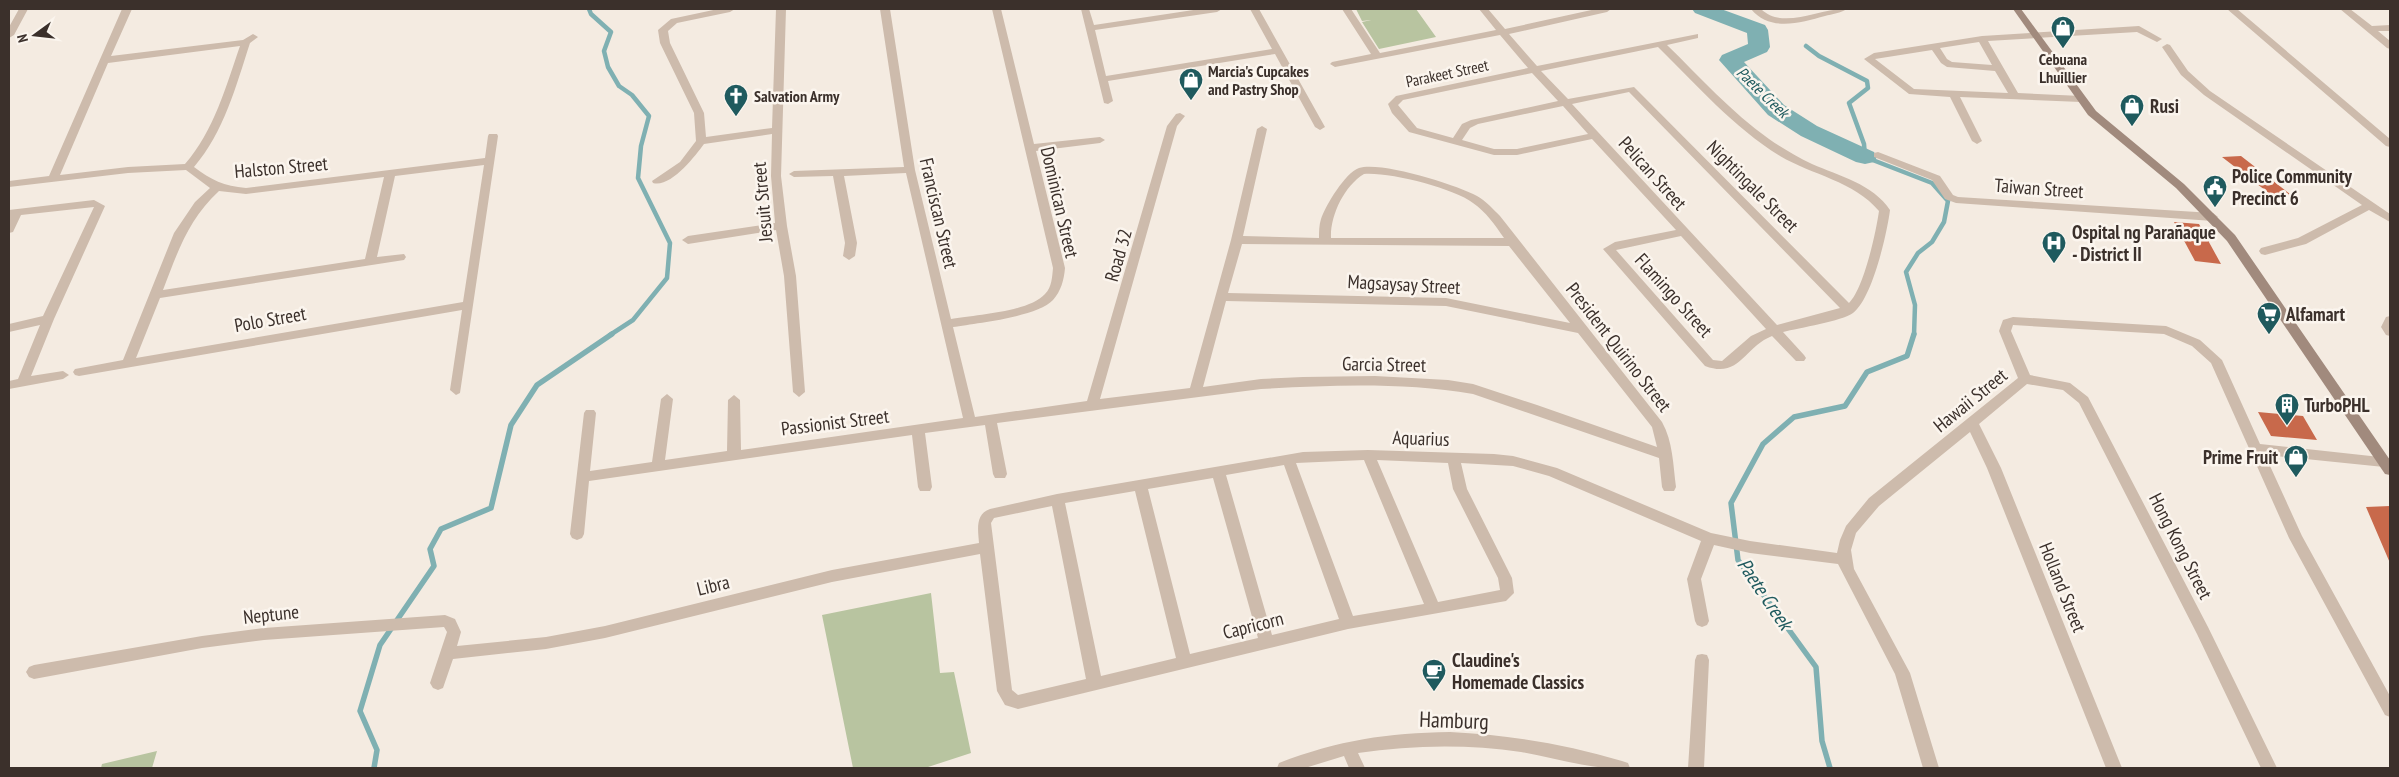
<svg xmlns="http://www.w3.org/2000/svg" width="2399" height="777" viewBox="0 0 2399 777" font-family="'PT Sans Narrow',sans-serif">
	<style>
		.green { fill: #b8c4a0 }
		.lines { fill: none; stroke-linecap: round; stroke-linejoin: round }
		.stream-far1 { stroke: #7fb0b2; stroke-width: 4.5 }
		.stream { stroke: #7fb0b2; stroke-width: 5.5 }
		.river { fill: #7fb0b2; fill-rule: evenodd }
		.building { fill: #c8694b }
		.minor { fill: #cdbbac; fill-rule: evenodd }
		.secondary { fill: #a18a7d; fill-rule: evenodd }
		.labels { text-anchor: middle; dominant-baseline: central; stroke-width: 5; stroke-linejoin: round; paint-order: stroke }
		.far-poi-label { font-size: 16px; font-weight: bold; fill: #3b302b; stroke: #fbf5ee; text-anchor: start }
		.far-street-label { font-size: 16px; fill: #3b302b; stroke: #fbf5ee }
		.far-water-label { font-size: 16px; font-style: italic; fill: #1f5a5e; stroke: #fbf5ee }
		.poi-label { font-size: 19px; font-weight: bold; fill: #3b302b; stroke: #fbf5ee; text-anchor: start }
		.street-label { font-size: 19px; fill: #3b302b; stroke: #fbf5ee }
		.water-label { font-size: 20px; font-style: italic; fill: #1f5a5e; stroke: #fbf5ee }
		.near-street-label { font-size: 22px; fill: #3b302b; stroke: #fbf5ee }
	</style>
	<rect width="100%" height="100%" fill="#f4ebe1"/>
	<path class="green" d="M1356,9h60l20,28 -57,12 -17,-27 9,-2 -9,1z
		M931,593l9,80 14,-1 17,81 -46,15h-72l-31,-153z
		M157,751l-5,17h-51l1,-4z"/>
	<g class="lines">
		<path class="stream-far1" d="M589,9l2,5 20,18 -7,19 4,16 11,19 13,9 17,21 -8,30 -3,32 32,65 -3,35 -34,42 -23,15
			M1806,46l13,10 48,25 1,7 -19,15 15,41 1,13 67,26 16,18 -4,21 -12,20 -14,11 -12,19 9,33 -1,30"/>
		<path class="stream" d="M374,768l3,-18 -17,-39 20,-66 54,-79 -4,-17 11,-20 50,-21 20,-83 26,-40 75,-51
			M1830,768l-8,-27 -6,-74 -78,-107 -7,-57 32,-59 31,-27 51,-11 22,-34 40,-16 7,-22"/>
		<path class="river" d="M1692,9h29l44,16 3,5 2,17 -3,5 -23,10 40,43 33,21 57,26 3,5 -3,5 -9,2 -9,-2 -55,-26 -33,-21 -49,-55 3,-5 26,-11 -1,-11 -52,-20z"/>
	</g>
	<path class="building" d="M2241,156l49,38 -16,3 -52,-40z
		M2174,222l25,2 22,40 -26,-3z
		M2258,412l45,4 14,24 -46,-4z
		M2390,506v57l-24,-56z"/>
	<g class="lines">
		<path class="minor" d="M19,9h9l-14,26 -5,3v-11z
			M122,9h10l-21,47 132,-16 10,-6 5,3 -8,6c-14,43 -26,89 -56,124 17,13 30,19 52,21l239,-30 3,-22 1,-2h8l1,2 -38,257 -4,2 -6,-5 12,-80 -383,66 -4,-1 -2,-3 2,-3 48,-9 51,-127 21,-31 15,-14 -24,-18 -58,3 -119,14v-6l40,-5zM240,46c-14,40 -26,85 -55,118l-57,3 -68,8 48,-112zM484,165l-21,137 -327,56 24,-60 244,-38 2,-3 -2,-3 -27,3 18,-81zM384,177l-19,82 -202,31c15,-39 25,-70 56,-99l27,3z
			M718,9h17l-5,3 -53,11 -9,8 2,12 34,70 2,24 66,-9 4,-119h10l-5,167 6,50 9,50 9,116 -6,5 -6,-5 -9,-116 -8,-46 -88,14 -6,-4 6,-4 87,-13 -4,-47 1,-42 -68,10c-9,12 -33,44 -51,39l-1,-2 28,-19 16,-21 -2,-28 -34,-70 -2,-13 13,-11z
			M880,9h10l25,161 36,149c24,-4 78,-7 94,-25 7,-7 7,-17 8,-26l-61,-259h9l33,135 66,-7 5,3 -5,3 -64,8 29,117c-1,12 -4,23 -12,32 -16,17 -76,23 -100,27l22,90 112,-16 80,-275 9,-12 4,-1 5,3 -8,10 -77,273 90,-11 41,-148 26,-111 5,-3 5,3 -24,107 76,2c0,-6 0,-13 2,-19 5,-14 24,-46 38,-51 22,-7 98,17 118,28 9,5 16,13 23,20l162,206c11,20 11,42 14,65l-2,4h-10l-2,-4 -3,-29 -186,-64c-70,-12 -142,-9 -212,-5l-264,34 10,51 -2,4h-10l-2,-4 -8,-49 -60,8 7,54 -2,4h-10l-2,-4 -6,-52 -323,46 -5,53 -2,4 -5,2 -5,-2 -2,-4 14,-121 2,-3h8l2,3 -6,58 62,-9 9,-63 6,-5 6,5 -8,61 62,-9 1,-51 6,-5 6,5 1,50 222,-32 -57,-245 -62,3 13,67 -2,13 -6,4 -6,-4 2,-13 -12,-67 -39,1 -5,-3 5,-3 110,-4zM1364,174c26,-2 89,14 109,29 13,9 22,22 31,35h-173c-1,-22 13,-52 33,-64zM1242,244l267,2 61,77 -124,-25 -218,-5zM1226,301l220,5 132,27 74,94 5,20 -120,-42 -64,-21 -25,-4 -73,-4 -72,1 -42,2 -58,8z
			M1081,9h8l5,16 106,-16h22l-5,3 -122,18 11,46 166,-27 -22,-40h9l66,118 -5,3 -5,-3 -40,-73 -167,27 5,20 -5,3 -4,-1z
			M1342,9h9l29,44 116,-23 -17,-21h9l17,20 91,-20h15l-4,3 -98,22 28,32 161,-32v4l-31,7c33,32 64,67 102,94 13,9 28,18 43,25 27,12 61,20 78,46 -3,24 -18,89 -37,103 -11,8 -54,15 -70,19l21,23 2,3 -2,3h-8l-24,-25c-28,11 -32,43 -67,30l-102,-117 12,-7 61,-12 -84,-91 -75,16h-23l-85,-23 -17,-19 -4,-9 8,-8 132,-28 -28,-33 -165,32 -5,-3 2,-2 39,-8zM1658,47c39,38 75,80 122,109 32,19 74,25 99,55 -3,21 -15,77 -30,92l-215,-216 -66,12 -27,-28zM1532,73l26,28 -87,19 -9,4 -9,14 -36,-10 -19,-23 5,-5zM1629,92l211,216 -63,17 -205,-221zM1563,106l25,28 -71,15h-23l-32,-9 8,-12 8,-4zM1681,236l85,93 -15,7 -29,25 -9,-1 -97,-110z
			M1751,9h10c23,22 59,-2 86,0 -6,4 -15,5 -22,7 -25,7 -55,16 -74,-7z
			M2227,9h10l153,130v8l-4,-1z
			M2340,9h10l22,17 18,-1v6h-12l12,10v8l-3,-1z
			M2139,26l23,13 -5,3 -20,-10 -149,9 30,52 63,3 5,3 -5,3 -121,-5 22,44 -5,3 -5,-3 -22,-44 -41,-3 -45,-35 10,-6 108,-17zM1979,42l13,23 -40,-3 -5,-3 -7,-11zM1932,50l9,13 6,4 48,4 13,22 -94,-4 -39,-30z
			M2167,44l3,1 18,26 22,20 180,123v8l-21,-12 -63,34 -41,11 -4,-1 -2,-3 2,-3 37,-10 64,-33 -158,-110 -23,-20 -19,-28z
			M1878,152l62,24 13,19 5,2 255,16 5,4 -5,4 -257,-18 -11,-4 -13,-19 -58,-23v-4z
			M94,200l11,6 -51,113 -23,57 32,-5 6,4 -6,4 -54,10v-8l9,-2 22,-54 -31,7v-8l34,-8 51,-109 -73,8 -8,17 -4,1v-23z
			M2390,316v20l-4,-1 -5,-8 5,-10z
			M2013,317l153,9 34,14 22,20 38,84 129,14 1,5 -6,4 -119,-12 37,81 88,160v21l-5,-2 -96,-177 -78,-175 -19,-17 -28,-12 -151,-9 -2,6 19,44 40,8 18,14 120,230 69,141h-16l-64,-134 -118,-231 -16,-13 -36,-6 -48,40 22,44 121,300h-16l-119,-300 -17,-36 -91,74 -23,27 -5,17 3,19 56,104 29,95h-16l-28,-94 -57,-110 -88,-11 -36,-8 -13,34 8,42 -2,4 -5,2 -5,-2 -2,-4 -8,-42 14,-38 -152,-65 -36,-10 -52,-3 6,26 45,89 2,15 -8,8 -158,28 -330,80 -13,-4 -8,-14 -17,-137 -148,28 -227,56 -59,11 -93,10 -10,29 -5,2 -5,-2 -3,-5 17,-51 -3,-5 -180,13 -62,8 -168,31 -5,-2 -3,-5 3,-5 5,-2 168,-29 62,-8 181,-13 10,4 6,13 -4,14 89,-9 59,-11 227,-56 147,-27c-1,-13 -4,-29 11,-34l67,-15 246,-42 65,-2 126,4 19,2 44,12 154,65 39,8 87,12 3,-13 6,-14 23,-28 149,-120 -19,-47 4,-11zM1364,460l60,144 -71,12 -57,-153zM1377,460l71,3 5,26 45,89 2,12 -62,12zM1284,465l55,154 -67,16 -46,-160zM1213,478l45,160 -68,16 -42,-165zM1135,491l41,167 -75,18 -36,-173zM1052,506l34,173 -68,16 -6,-5 -21,-167 3,-5z
			M1702,654l5,1 2,5 -5,108h-16l7,-108 2,-5z
			M1450,732c59,3 115,12 172,29l6,2 2,5c-37,3 -72,-10 -109,-16 -54,-8 -109,-7 -163,1l7,15h-16l-5,-12 -39,12h-28l2,-5c60,-23 108,-30 171,-31z"/>
		<path class="secondary" d="M2013,9h8l75,102 88,73 51,51 155,225v15l-5,-1 -158,-233 -51,-53 -88,-73z"/>
	</g>
	<defs>
		<symbol id="shop-pin" viewBox="-11 -11 22 30"><path d="M0 17L-7.5 6A9.5 9.5 0 1 1 7.5 6Z" fill="#1f5a5e" stroke="#fbf5ee"/><path d="M-5-2.5h2.3a2.7 3.5 0 0 1 5.4 0H5L5.5 6h-11ZM-1.5-2.5h3a1.5 2.3 0 0 0-3 0Z" fill="#fff"/></symbol>
		<symbol id="church-pin" viewBox="-11 -11 22 30"><path d="M0 17L-7.5 6A9.5 9.5 0 1 1 7.5 6Z" fill="#1f5a5e" stroke="#fbf5ee"/><path d="M-1.2-6h2.4v3.5h3.3v2.4h-3.3V6h-2.4V-.1h-3.3v-2.4h3.3Z" fill="#fff"/></symbol>
		<symbol id="civic-pin" viewBox="-11 -11 22 30"><path d="M0 17L-7.5 6A9.5 9.5 0 1 1 7.5 6Z" fill="#1f5a5e" stroke="#fbf5ee"/><path d="M-.6-6.5H3V-4.5H.6V-3L4-1V1h2V6H-6V1h2V-1L-.6-3ZM-1.2 2.5V6h2.4V2.5Z" fill="#fff"/></symbol>
		<symbol id="hospital-pin" viewBox="-11 -11 22 30"><path d="M0 17L-7.5 6A9.5 9.5 0 1 1 7.5 6Z" fill="#1f5a5e" stroke="#fbf5ee"/><path d="M-5-5h3v3.5h4V-5h3V5h-3V1.5h-4V5h-3Z" fill="#fff"/></symbol>
		<symbol id="supermarket-pin" viewBox="-11 -11 22 30"><path d="M0 17L-7.5 6A9.5 9.5 0 1 1 7.5 6Z" fill="#1f5a5e" stroke="#fbf5ee"/><path d="M-6-5.5h2.5l.6 2H6L4.5 2H-2.5L-4.4-4H-6ZM-1.5 3.2a1.3 1.3 0 1 0 .1 0ZM3 3.2a1.3 1.3 0 1 0 .1 0Z" fill="#fff"/></symbol>
		<symbol id="building-pin" viewBox="-11 -11 22 30"><path d="M0 17L-7.5 6A9.5 9.5 0 1 1 7.5 6Z" fill="#1f5a5e" stroke="#fbf5ee"/><path d="M-4-6H4V6H1V3H-1V6H-4ZM-2.5-4.3h1.7v1.8h-1.7ZM.8-4.3h1.7v1.8H.8ZM-2.5-1h1.7V.8h-1.7ZM.8-1h1.7V.8H.8Z" fill="#fff"/></symbol>
		<symbol id="cafe-pin" viewBox="-11 -11 22 30"><path d="M0 17L-7.5 6A9.5 9.5 0 1 1 7.5 6Z" fill="#1f5a5e" stroke="#fbf5ee"/><path d="M-5.5-4.5H6V0H3Q3 3.5 0 3.5H-2.5Q-5.5 3.5-5.5 0ZM3-3.2v2h1.7v-2ZM-6 4.5H4V6H-6Z" fill="#fff"/></symbol>
	</defs>
	<g fill-rule="evenodd">
		<use href="#shop-pin" x="2049" y="14" width="28" height="38"/>
		<use href="#shop-pin" x="1177" y="66" width="28" height="38"/>
		<use href="#church-pin" x="722" y="82" width="28" height="38"/>
		<use href="#shop-pin" x="2118" y="92" width="28" height="38"/>
		<use href="#civic-pin" x="2201" y="173" width="28" height="38"/>
		<use href="#hospital-pin" x="2040" y="229" width="28" height="38"/>
		<use href="#supermarket-pin" x="2255" y="300" width="28" height="38"/>
		<use href="#building-pin" x="2273" y="391" width="28" height="38"/>
		<use href="#shop-pin" x="2282" y="443" width="28" height="38"/>
		<use href="#cafe-pin" x="1420" y="657" width="28" height="38"/>
	</g>
	<g class="labels">
		<g class="far-poi-label">
			<text x="2063" y="59" text-anchor="middle">Cebuana<tspan x="2063" dy="18">Lhuillier</tspan></text>
			<text x="1208" y="71">Marcia's Cupcakes<tspan x="1208" dy="18">and Pastry Shop</tspan></text>
			<text x="754" y="96">Salvation Army</text>
		</g>
		<g class="far-street-label">
			<text transform="translate(1447 73) rotate(-12)">Parakeet Street</text>
		</g>
		<g class="far-water-label">
			<text transform="translate(1763 92) rotate(44)">Paete Creek</text>
		</g>
		<g class="poi-label">
			<text x="2150" y="106">Rusi</text>
			<text x="2232" y="176">Police Community<tspan x="2232" dy="22">Precinct 6</tspan></text>
			<text x="2072" y="232">Ospital ng Parañaque<tspan x="2072" dy="22">- District II</tspan></text>
			<text x="2286" y="314">Alfamart</text>
			<text x="2304" y="405">TurboPHL</text>
			<text x="2278" y="457" text-anchor="end">Prime Fruit</text>
			<text x="1452" y="660">Claudine's<tspan x="1452" dy="22">Homemade Classics</tspan></text>
		</g>
		<g class="street-label">
			<text transform="translate(281 167) rotate(-5)">Halston Street</text>
			<text transform="translate(1653 173) rotate(48)">Pelican Street</text>
			<text transform="translate(1753 186) rotate(45)">Nightingale Street</text>
			<text transform="translate(2039 188) rotate(4)">Taiwan Street</text>
			<text transform="translate(762 202) rotate(-95)">Jesuit Street</text>
			<text transform="translate(1060 202) rotate(77)">Dominican Street</text>
			<text transform="translate(939 213) rotate(77)">Franciscan Street</text>
			<text transform="translate(1118 255) rotate(-74)">Road 32</text>
			<text transform="translate(1404 284) rotate(3)">Magsaysay Street</text>
			<text transform="translate(1674 295) rotate(48)">Flamingo Street</text>
			<text transform="translate(270 319) rotate(-10)">Polo Street</text>
			<text transform="translate(1619 347) rotate(52)">President Quirino Street</text>
			<text transform="translate(1384 364) rotate(1)">Garcia Street</text>
			<text transform="translate(1970 400) rotate(-39)">Hawaii Street</text>
			<text transform="translate(835 422) rotate(-7)">Passionist Street</text>
			<text transform="translate(1421 438) rotate(2)">Aquarius</text>
			<text transform="translate(2181 546) rotate(63)">Hong Kong Street</text>
			<text transform="translate(713 585) rotate(-14)">Libra</text>
			<text transform="translate(2063 587) rotate(68)">Holland Street</text>
			<text transform="translate(271 614) rotate(-6)">Neptune</text>
			<text transform="translate(1253 625) rotate(-14)">Capricorn</text>
		</g>
		<g class="water-label">
			<text transform="translate(1765 594) rotate(56)">Paete Creek</text>
		</g>
		<g class="near-street-label">
			<text transform="translate(1454 720) rotate(2)">Hamburg</text>
		</g>
	</g>
	<rect width="2399" height="777" fill="none" stroke="#3b302b" stroke-width="20"/>
	<g transform="translate(35 35) rotate(255)" stroke="#fbf5ee" stroke-width="4" paint-order="stroke">
	<path d="M0-4L9 19L0 12L-9 19Z" fill="#3b302b"/>
	<text y="-8" font-size="14" font-weight="bold" text-anchor="middle" fill="#3b302b">N</text>
	</g>
</svg>
